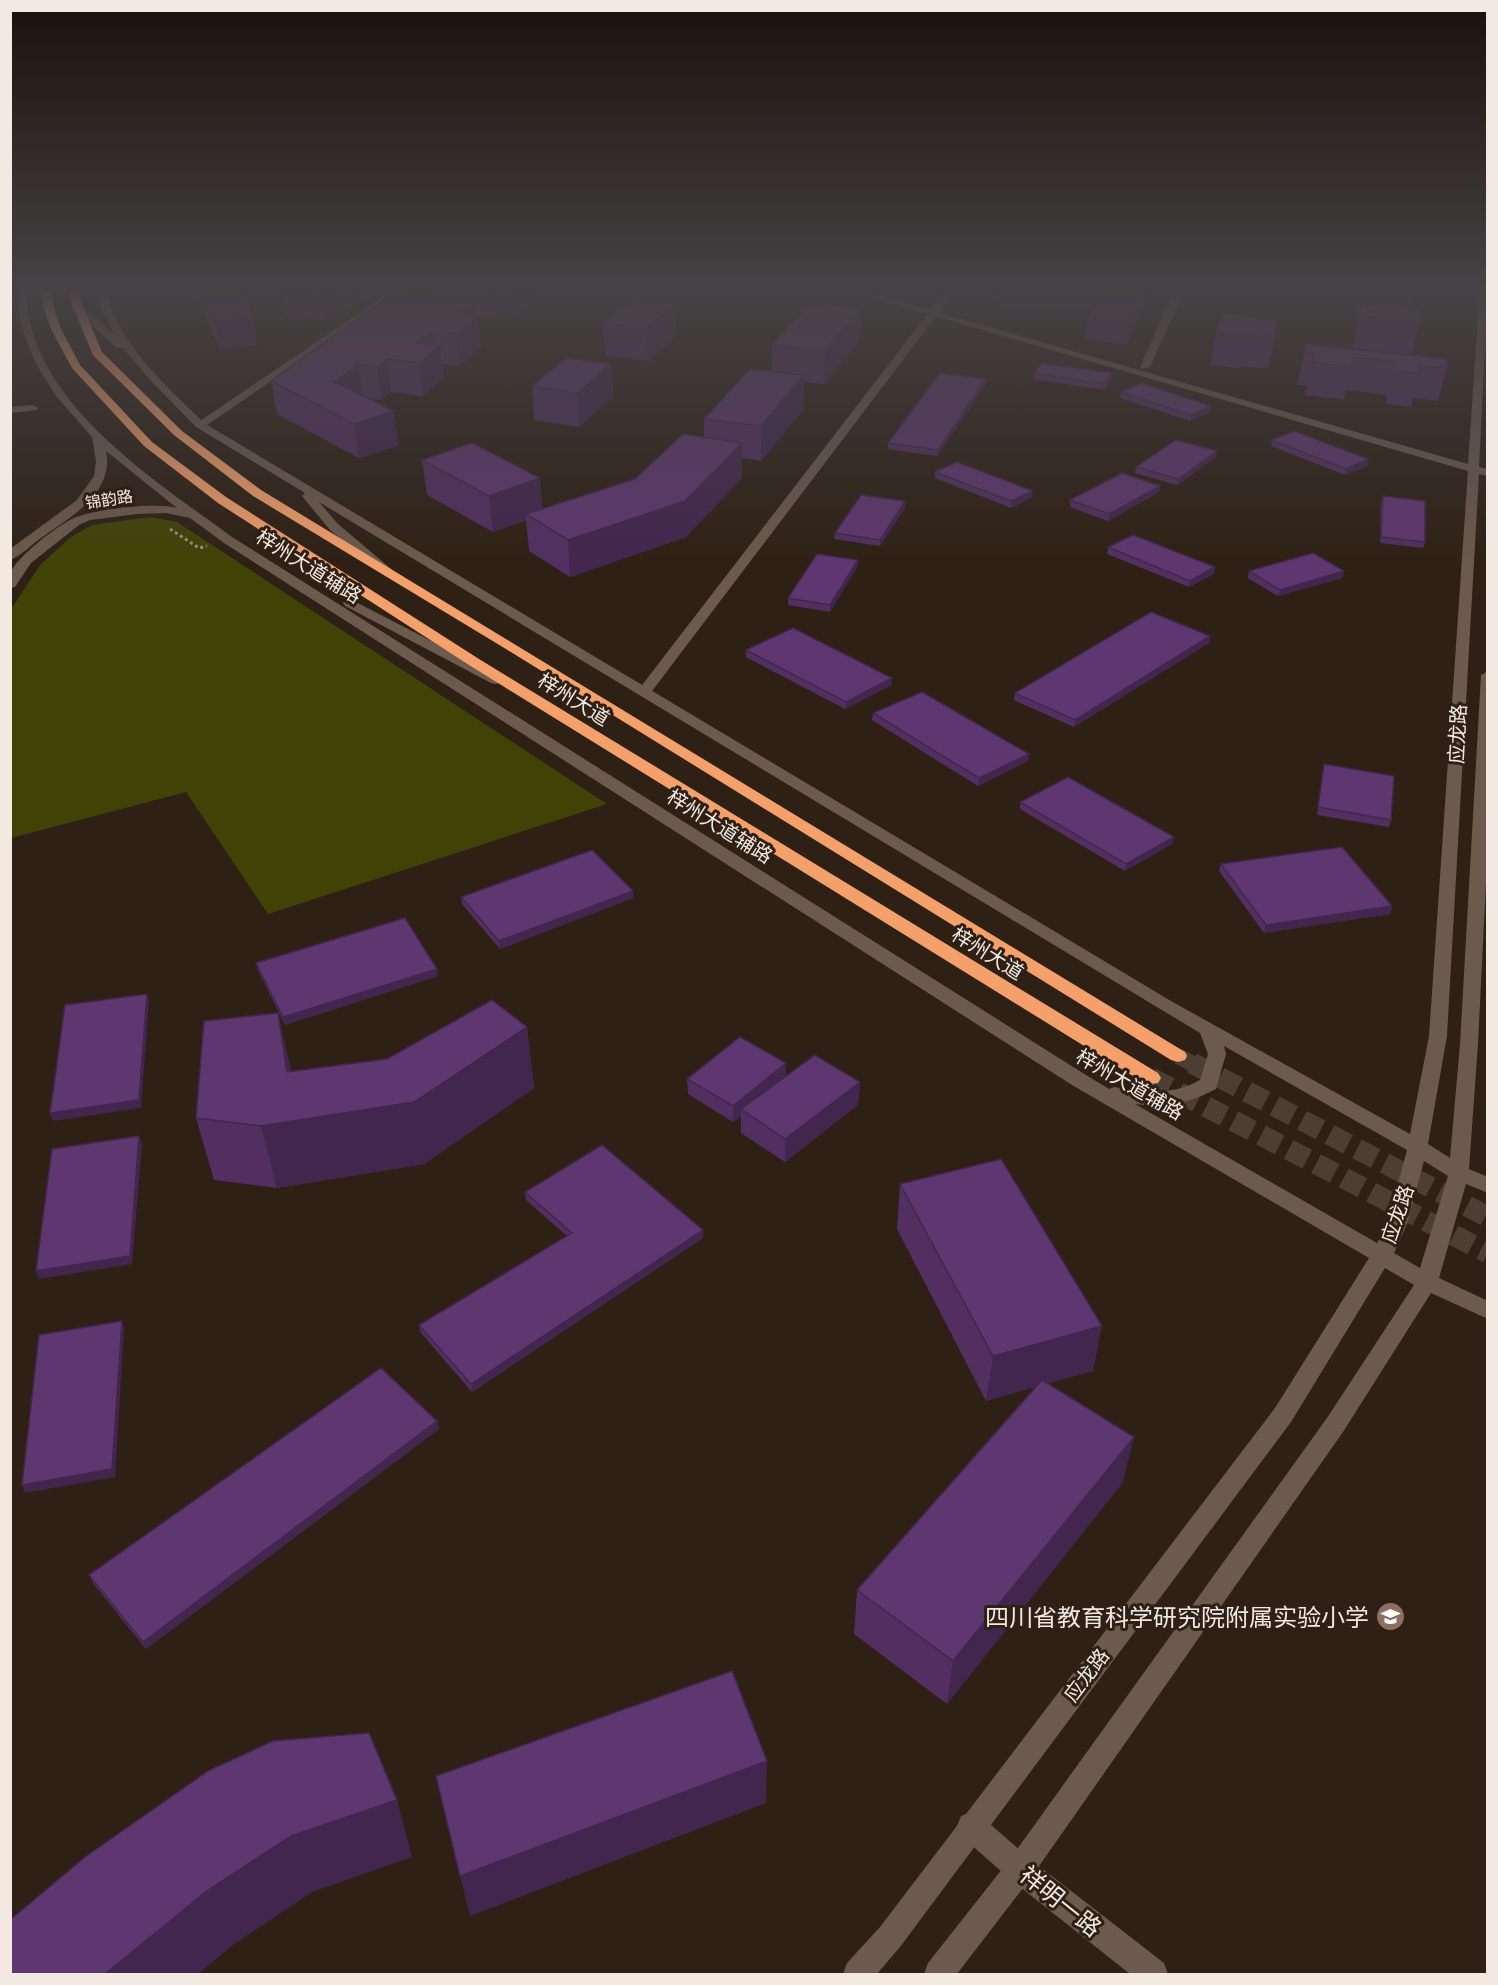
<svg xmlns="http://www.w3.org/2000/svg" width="1498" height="1985" viewBox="0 0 1498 1985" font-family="'Archivo Narrow','Noto Sans SC',sans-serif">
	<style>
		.green { fill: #414306 }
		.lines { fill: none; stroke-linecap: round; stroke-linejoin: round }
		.highway-tunnel-far1 { stroke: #4c3e33; stroke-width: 16; stroke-dasharray: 16 8; stroke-linecap: butt }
		.highway-tunnel { stroke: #4c3e33; stroke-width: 21; stroke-dasharray: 21 10; stroke-linecap: butt }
		.path { stroke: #988d83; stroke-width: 3; stroke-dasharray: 3 3; stroke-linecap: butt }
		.street { fill: #6b5a4d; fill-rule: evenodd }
		.secondary { fill: #6b5a4d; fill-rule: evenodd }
		.highway { fill: #f3a06b; fill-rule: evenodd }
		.wall { fill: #522f60 }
		.shaded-wall { fill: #42264e }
		.building { fill: #5f3770; stroke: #42264e; stroke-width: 1.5 }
		.labels { text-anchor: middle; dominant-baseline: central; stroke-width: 6; stroke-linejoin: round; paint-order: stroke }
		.far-street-label { font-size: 16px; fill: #f3e9e1; stroke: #2e2014 }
		.street-label { font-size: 20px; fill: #f3e9e1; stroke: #2e2014 }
		.near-poi-label { font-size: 24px; fill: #f3e9e1; stroke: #2e2014; text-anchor: end }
		.near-street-label { font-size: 24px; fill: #f3e9e1; stroke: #2e2014 }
	</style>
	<rect width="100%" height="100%" fill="#2e2014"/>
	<path class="green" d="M150,517l27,5 430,282 -339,110 -82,-122 -175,46v-229l29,-44 31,-28 21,-12z"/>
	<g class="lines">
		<path class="highway-tunnel-far1" d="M1178,1056l17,9"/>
		<path class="highway-tunnel" d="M1192,1063l296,154
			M1151,1078l337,175"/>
		<path class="path" d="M170,529l29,19 8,-2"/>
		<path class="street" d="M399,286h11l-206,141 -4,1 -6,-3z
			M949,286h10l-310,409h-10l-2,-3 2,-3z
			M1176,286h10l-36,81 -9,2 -1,-2z
			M33,405l5,3 -1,2 -27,3v-6z
			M971,1812l10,4 49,43 134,104 4,11h-38l-120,-95 -49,-43 -4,-10 4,-10z"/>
		<path class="secondary" d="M17,286h10c0,12 0,25 3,36 21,93 130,162 202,215l854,538 23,14 5,-2c31,5 58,9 86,-7l8,-26 -8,-21 -881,-531 19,22 58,49 -6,4 -5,-1 -55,-46 -28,-34 3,-3 -109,-66 -45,-46 -28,-33h-6l-41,-37v-4h6l32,27 -15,-29 -4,-19h10c12,58 58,96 99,137l967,578 239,133 19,-98 39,-565 -637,-185h15l622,178 12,-178h8l-9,181 9,2v7l-9,-2 -32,562 -19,108 22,14 10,-114 21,-369 7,-4v171l-10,202 -9,125 19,8v16l-22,-9 -27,94 49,23v18l-57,-26 -88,139 -313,447 -73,95h-33l4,-11 82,-104 317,-441 87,-133 -29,-17 -94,154 -391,525 -23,27h-34l4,-11 33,-36 395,-519 94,-150 -297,-173 -848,-542 -34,-25 -24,-5 -29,1 -47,6 -11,5 -48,38 -16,24 -5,1c0,-4 -1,-10 0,-14 5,-16 47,-48 62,-55 20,-10 83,-17 105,-11l-71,-57c9,42 -37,67 -65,87 -10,7 -20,18 -31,22v-11l67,-49 17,-24 2,-15 -4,-24 -36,-41 -21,-34 -15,-40zM1224,1046l183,104 -20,74 -10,19 -242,-139c30,4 55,-1 81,-15l10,-35zM1424,1161l24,15 -28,92 -26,-15 13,-29z
			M350,599l151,78 2,3 -7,4 -5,-1 -146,-77 -2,-3 2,-3z"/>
		<path class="highway" d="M41,286h10l2,20 8,23 19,36 72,77 74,55 253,162 679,414 3,5 -3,5 -7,1 -7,-1 -675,-418 -251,-162 -74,-57 -72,-78 -21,-39 -8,-23z
			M69,286h10l2,16 21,50 80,79 79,59 924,562 2,4 -2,4 -7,2 -7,-2 -670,-414 -248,-150 -79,-61 -81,-80 -22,-53z"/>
	</g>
	<path class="wall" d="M193,286h41l19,28 5,31 -37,5 -14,-28 -2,-12h-1z
		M274,286h90l1,9 -14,10 -12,-1 1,6 -14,10 -14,-2 -22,3 -5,-10 -3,-16h-4z
		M430,286h106v15l-17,14 -19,-3 -7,6 -19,-3 7,33 -22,18 -17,-2 2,14 -21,18 -32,-4 -10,8 -13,-2 31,47 -40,13 -82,-44 -6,-33 160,-85z
		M998,286h165l-1,6 -2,4 -12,-1 -2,8 -20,41 -41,-5 3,-22 4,-6 -56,-6 -4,5 -24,-3 -11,-8z
		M1360,286h57l-5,23 7,13 -8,32 -58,-6 7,-35 -6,-1z
		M675,304l1,32 -28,25 -43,-6 -2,-32z
		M861,309l-1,31 -36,44 -20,-2v27l-43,52 -19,-3v20l-56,59 -116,40 -41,-26 -3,-31 -33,12 -66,-37 -5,-35 120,49 93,-30 69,-42v-18l68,-48v-26z
		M1278,321l-6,32 -4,16 -29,-3 -1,2 -27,-3 5,-32z
		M1306,344l141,24 -9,33 -25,-3 -2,9 -25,-3 1,-9 -41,-5 -2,10 -39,-5 2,-9 -10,-1z
		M611,364l2,33 -34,30 -45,-7 -2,-34z
		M1034,373l78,6 -7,11 -72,-11z
		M986,384l-49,72 -49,-7v-6z
		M1121,392l90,14 -1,6 -20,9 -70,-23z
		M1272,440l95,26 -22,9 -74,-29z
		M1216,457l-39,28 -42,-12 1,-6z
		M935,472l97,25 -21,11 -76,-30z
		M1160,486l-1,6 -51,29 -38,-14v-7z
		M1383,496l42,46 -2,6 -43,-5 1,-40z
		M905,501v7l-25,38 -46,-7 1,-6z
		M1108,547l106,27 -25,13 -82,-33z
		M857,567l-27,45 -42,-7v-7z
		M1249,571h95l-2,7 -64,18 -30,-18z
		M1210,636l-1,7 -135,84 -60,-27 1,-7z
		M746,650l146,28v7l-47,24 -99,-52z
		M873,713l155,48 -50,25 -106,-66z
		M1324,764l67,56 -2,7 -72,-12z
		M1020,802l152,42 -47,27 -105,-62z
		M1221,864l171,42 -2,8 -126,19 -45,-62z
		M633,891v7l-133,51 -38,-45 -1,-7z
		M256,963l182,13 -153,49 -27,-55z
		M527,1027l7,61 -110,76 -147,24 -63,-8 -18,-62 95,-47 96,-12z
		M786,1063v13l74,6 -2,23 -73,57 -44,-29v-17l-8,6 -45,-28 -1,-15z
		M900,1184l193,187 -46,12 76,99 -176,222 -93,-70 3,-44 180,-204 -51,15 -89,-172z
		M525,1192l178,38v8l-231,154 -51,-59 -2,-8 148,-89 -41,-36z
		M437,1421l2,8 -293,220 -53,-66 -4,-8z"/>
	<path class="shaded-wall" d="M199,286h35l3,20 -36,-15 4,19h-1z
		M276,286h5l1,9h-4z
		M325,286h11l4,24 -14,10 -5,-31z
		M349,286h15l1,9 -14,10z
		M491,286h6l3,26 -7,6 -3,-31z
		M517,286h19v15l-17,14z
		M1037,286h1l-2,19 -4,5 3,-21z
		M1148,286h1l-3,17 -20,41 3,-22z
		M308,287l4,31 -22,3 -5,-31z
		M473,301l2,18 3,-3 3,32 -22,18 -3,-32v-20z
		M675,304l1,32 -28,25 -2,-32z
		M861,309l-1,31 -36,44 1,-33z
		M253,314l5,31 -37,5 -6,-31z
		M1278,321l-6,32 -4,16 6,-32z
		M432,331l2,20 6,-5 4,32 -21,18 -7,-53z
		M1245,333l-6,33 -1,2 6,-32z
		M387,359l4,33 -10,8 -4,-33z
		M358,364l5,33 -28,-15z
		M611,364l2,33 -34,30 -2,-34z
		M1112,373v6l-7,11v-6z
		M804,375v34l-43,52v-35z
		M986,379v5l-49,72 1,-6z
		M1211,406l-1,6 -20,9 1,-6z
		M394,411l5,34 -40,13 -5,-34z
		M742,443v35l-56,59 -116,40 -2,-37z
		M1217,451l-1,6 -39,28 1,-6z
		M1368,459l-1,7 -22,9 1,-6z
		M540,478l3,36h-17v6l-33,12 -4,-36z
		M1160,486l-1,6 -51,29 1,-7z
		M1033,491l-1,6 -21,11v-7z
		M905,501v7l-25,38v-6z
		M858,560l-1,7 -27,45v-7z
		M1215,567l-1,7 -25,13 1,-6z
		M1344,571l-2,7 -64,18 2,-6z
		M1210,636l-1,7 -135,84 1,-7z
		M892,678v7l-47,24 1,-7z
		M1029,754l-1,7 -50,25 1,-8z
		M1174,837l-2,7 -47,27 1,-7z
		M633,891v7l-133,51 -1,-8z
		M1392,906l-2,8 -126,19 2,-8z
		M437,969l1,7 -153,49 -2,-8z
		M147,994l2,8 -8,106 -88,13 -3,-8z
		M278,1013l14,61 7,46 228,-93 7,61 -110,76 -147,24 -16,-62 26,-54z
		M786,1063v16l-45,30v7l-8,6v-16z
		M860,1082l-2,23 -73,57v-23z
		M139,1136l3,8 -10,120 -93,15 -3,-8z
		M703,1230v8l-231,154 -1,-8z
		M122,1321l2,8 -9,148 -90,16 -3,-8z
		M1102,1326l-9,45 -107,30 7,-45z
		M437,1421l2,8 -293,220 -3,-7z
		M1134,1437l-11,45 -176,222 6,-43z
		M767,1761l-1,42 -296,113 -10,-40z
		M397,1800l15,57 -100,35 -79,53 -35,29h-93l103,-84 83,-54z"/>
	<path class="building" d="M238,286l15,28 -38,5 -14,-28z
		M283,286h42l-4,3 -13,-2 -23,3z
		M1010,286h27l-2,3z
		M1059,286h89l-19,36 -41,-5 15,-26z
		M1402,286h15v1z
		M396,292l77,9 -17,13 22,2 -22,18 -24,-3 -16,12 24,3 -21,17 -32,-4 -10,8 -19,-3 -23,18 59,29 -40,13 -83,-43z
		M633,299l42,5 -29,25 -43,-6z
		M811,303l50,6 -36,42 -53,-6z
		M1362,304l58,6 -1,12 -59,-6z
		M1223,313l55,8 -4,16 -29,-4 -1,3 -28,-3z
		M1306,344l141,15v9l-28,-3v9l-25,-3 1,-9 -42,-5 -2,10 -39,-5 2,-8 -10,-2z
		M566,358l45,6 -34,29 -45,-7z
		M1042,363l70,10 -7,11 -71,-11z
		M750,369l54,6 -43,51 -57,-7z
		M940,373l46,6 -48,71 -50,-7z
		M1141,383l70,23 -20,9 -70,-23z
		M1294,431l74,28 -22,10 -74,-29z
		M683,434l59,9 -57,58 -117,39 -42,-26 109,-35z
		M1176,440l41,11 -39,28 -42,-12z
		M472,443l68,35 -51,18 -67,-36z
		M957,462l76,29 -22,10 -76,-29z
		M1122,473l38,13 -51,28 -39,-14z
		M861,495l44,6 -25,39 -45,-7z
		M1383,496l42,5v41l-44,-5z
		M1133,535l82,32 -25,14 -82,-34z
		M1313,553l31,18 -64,19 -31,-19z
		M817,554l41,6 -28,45 -42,-7z
		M1151,612l59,24 -135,84 -60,-27z
		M793,628l99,50 -46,24 -100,-52z
		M922,692l107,62 -50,24 -106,-65z
		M1324,764l70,12 -3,44 -73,-13z
		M1068,777l106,60 -48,27 -106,-62z
		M1342,847l50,59 -126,19 -45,-61z
		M592,850l41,41 -134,50 -38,-44z
		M405,918l32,51 -154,48 -27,-54z
		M147,994l-8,106 -89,13 15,-108z
		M492,1000l35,27 -113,75 -153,24 -65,-8 8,-97 74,-8 9,59 100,-13z
		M740,1037l46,26 -53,43 -46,-27z
		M815,1055l45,27 -75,57 -44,-30z
		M139,1136l-9,120 -94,15 16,-122z
		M602,1145l101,85 -232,154 -52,-59 153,-92 -47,-41z
		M1001,1159l101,167 -109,30 -93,-172z
		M122,1321l-10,148 -90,16 17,-150z
		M381,1368l56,53 -294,221 -54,-67z
		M1042,1380l92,57 -181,224 -96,-71z
		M732,1671l35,90 -307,115 -24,-100z
		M369,1733l28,67 -106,36 -83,54 -103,84h-95v-54l75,-63 123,-86 65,-30z"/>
	<linearGradient id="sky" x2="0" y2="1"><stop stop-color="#19120b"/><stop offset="0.51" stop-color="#464245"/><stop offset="1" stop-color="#464245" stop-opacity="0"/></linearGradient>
	<rect width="1498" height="564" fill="url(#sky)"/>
	<defs>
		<symbol id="school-disc" viewBox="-11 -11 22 22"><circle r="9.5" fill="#8d6e63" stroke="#2e2014"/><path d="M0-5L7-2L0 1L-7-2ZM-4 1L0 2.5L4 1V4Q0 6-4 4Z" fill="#fff"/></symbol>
	</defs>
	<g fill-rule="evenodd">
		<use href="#school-disc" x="1374" y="1600" width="33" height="33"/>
	</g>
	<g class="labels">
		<g class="far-street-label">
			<text transform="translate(109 499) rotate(-9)">锦韵路</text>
		</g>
		<g class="street-label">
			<text transform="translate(309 566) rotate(32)">梓州大道辅路</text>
			<text transform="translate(574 699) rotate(32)">梓州大道</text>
			<text transform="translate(1457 734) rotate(-87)">应龙路</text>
			<text transform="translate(720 826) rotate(32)">梓州大道辅路</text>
			<text transform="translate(988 953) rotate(32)">梓州大道</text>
			<text transform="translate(1130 1084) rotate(30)">梓州大道辅路</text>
			<text transform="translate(1397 1214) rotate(-71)">应龙路</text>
			<text transform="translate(1086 1675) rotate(-53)">应龙路</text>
		</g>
		<g class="near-poi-label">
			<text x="1369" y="1617">四川省教育科学研究院附属实验小学</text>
		</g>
		<g class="near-street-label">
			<text transform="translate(1061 1901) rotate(39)">祥明一路</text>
		</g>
	</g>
	<rect width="1498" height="1985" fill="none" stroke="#f3e9e1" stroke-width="24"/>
</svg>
